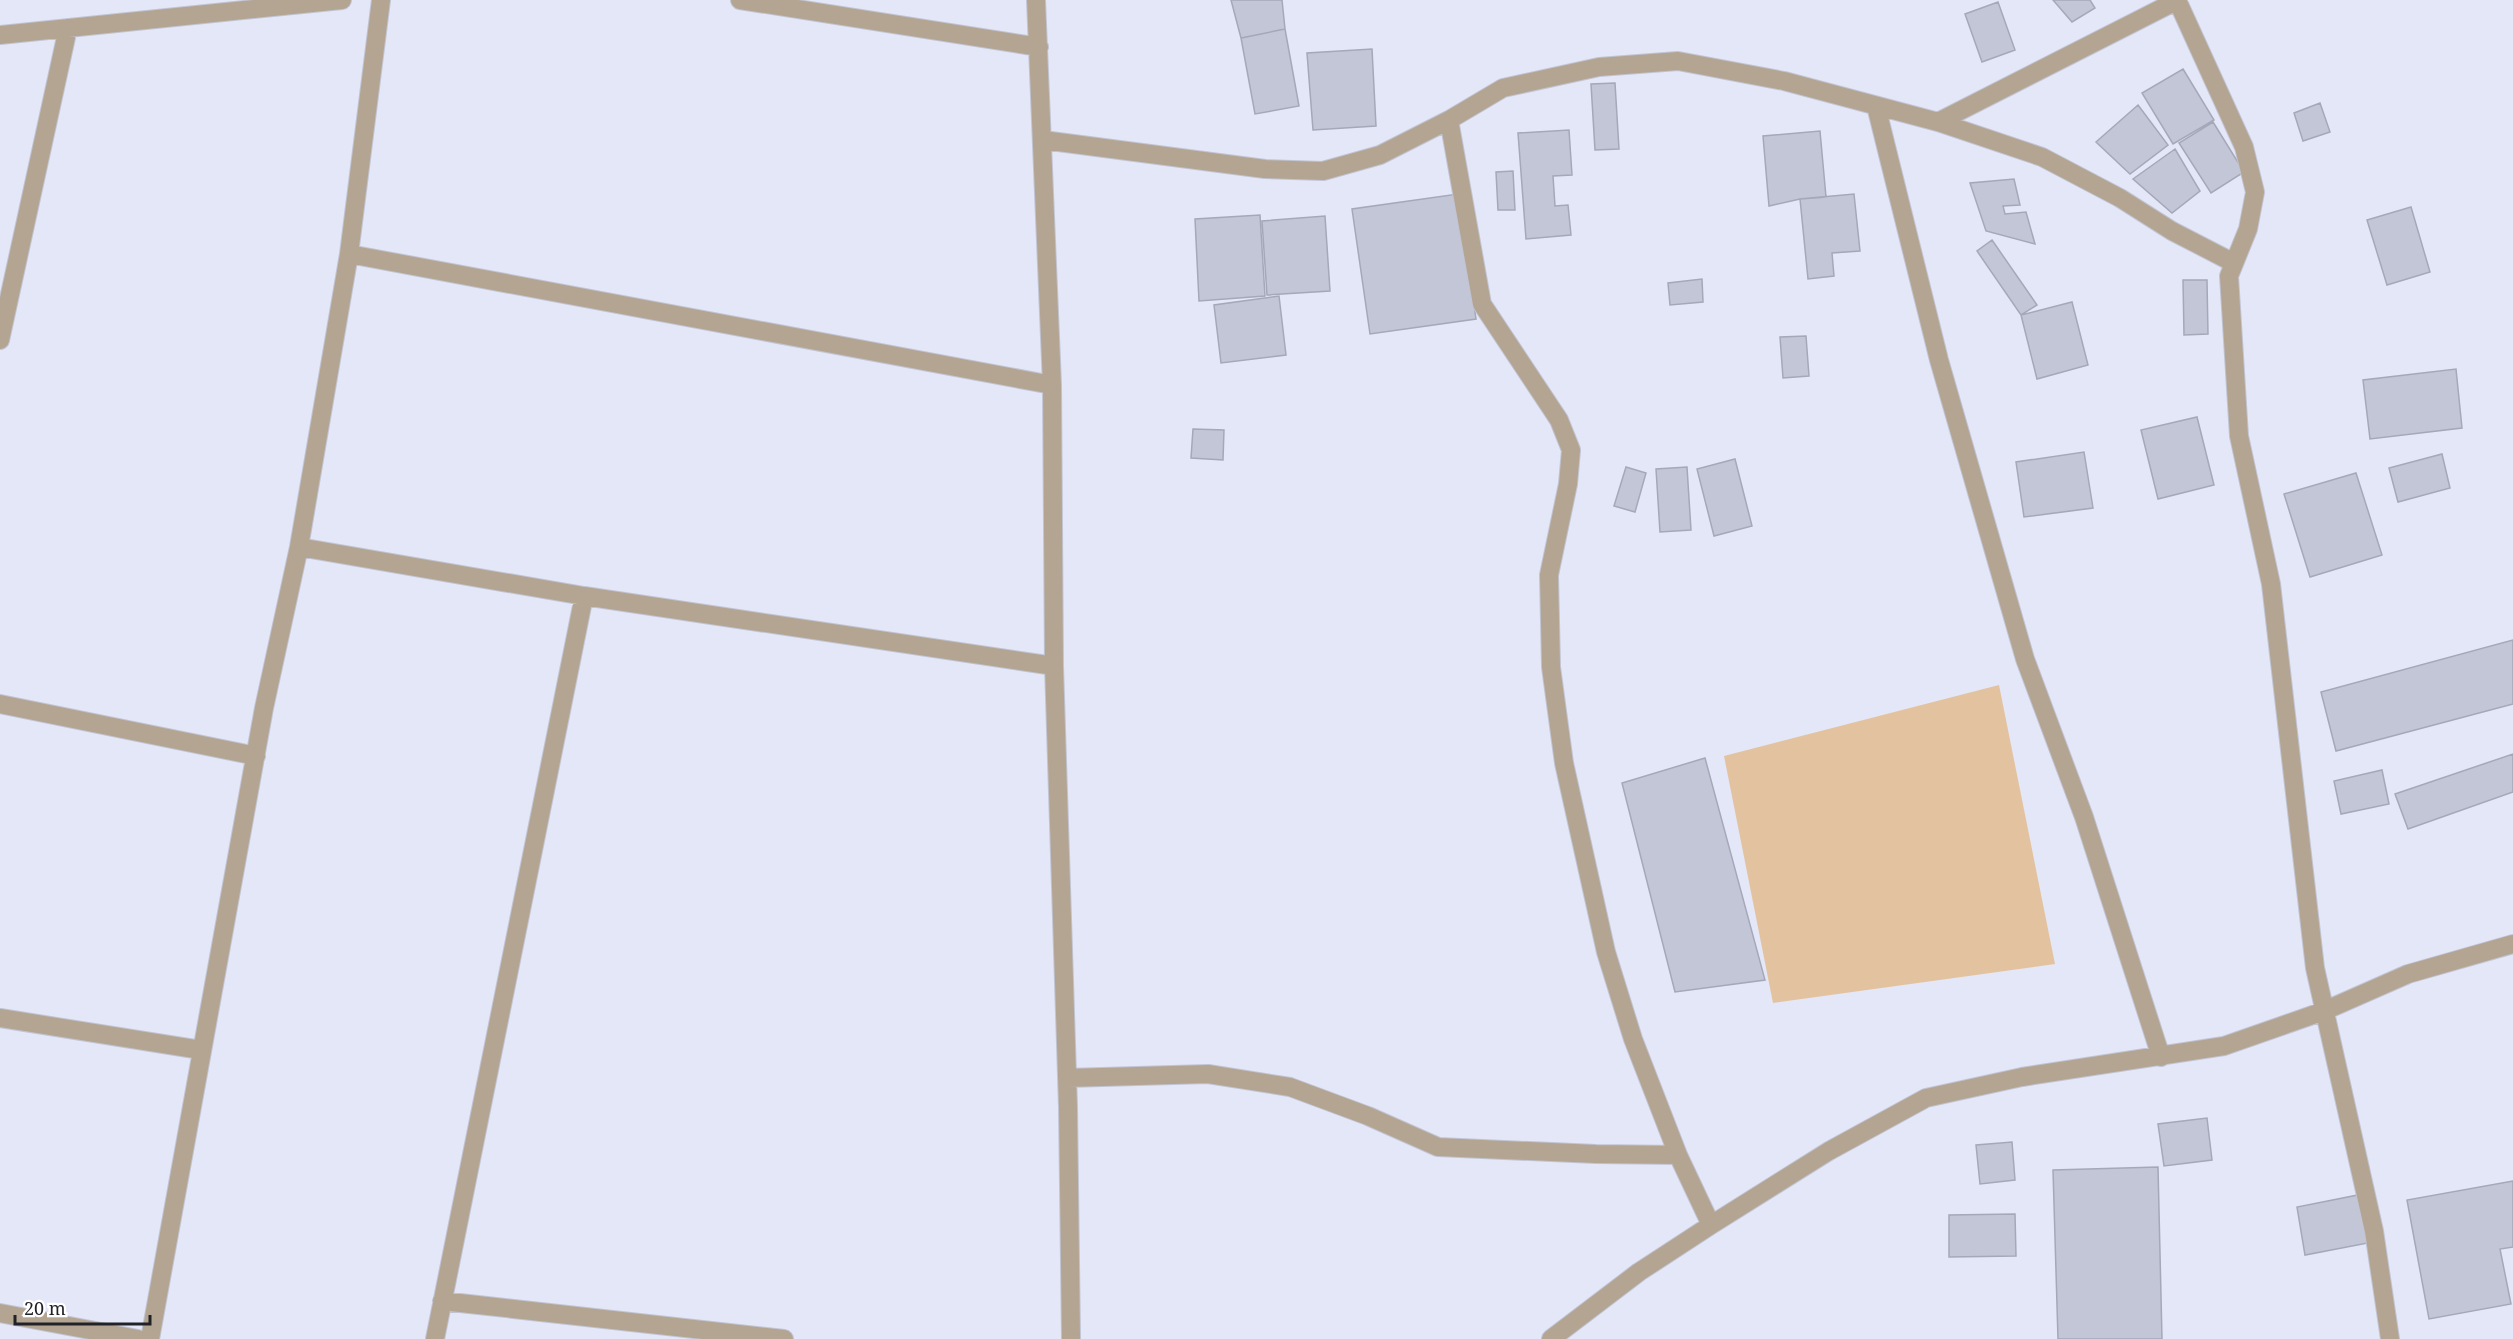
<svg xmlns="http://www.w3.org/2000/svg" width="2513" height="1339" viewBox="0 0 2513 1339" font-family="'Noto Serif',serif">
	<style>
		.green { fill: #e3c39f }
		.building { fill: #c3c6d6; stroke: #a5a8b8; stroke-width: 1.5 }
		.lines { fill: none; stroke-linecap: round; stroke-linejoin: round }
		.minor-casing { stroke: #c1c4d2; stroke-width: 20 }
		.minor { stroke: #b4a492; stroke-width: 18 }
	</style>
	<rect width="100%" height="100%" fill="#e4e7f7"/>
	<path class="green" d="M1999,685l56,279 -282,39 -49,-247z"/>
	<path class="building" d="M1231,0h51l3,29 -44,9z
		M2090,0l5,8 -23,14 -19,-22z
		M1998,2l17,48 -33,12 -17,-48z
		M1285,29l14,77 -44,8 -14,-76z
		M1372,49l4,77 -63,4 -6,-77z
		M2183,69l31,51 -41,24 -31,-51z
		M1615,83l4,66 -24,1 -4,-66z
		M2320,103l10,29 -27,9 -9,-28z
		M2138,105l30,40 -38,29 -34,-32z
		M2213,122l31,50 -33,21 -32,-50z
		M1569,130l3,45 -19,1 2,30 13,-1 3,30 -45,4 -8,-106z
		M1820,131l6,66 -26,2 -31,7 -6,-70z
		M2175,149l25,42 -28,22 -39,-34z
		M1513,171l2,39h-17l-2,-38z
		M2014,179l6,26 -17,1 2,8 21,-2 9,32 -49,-13 -16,-48z
		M1458,194l18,125 -106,15 -18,-125z
		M1854,194l6,57 -28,2 2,23 -26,3 -8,-80z
		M2411,207l19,65 -43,13 -20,-65z
		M1260,215l5,81 -66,5 -4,-82z
		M1325,216l5,75 -63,4 -5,-74z
		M1992,240l45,65 -16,10 -44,-64z
		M1702,279l1,23 -33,3 -2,-22z
		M2183,280h24l1,54 -24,1z
		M1279,296l7,59 -65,8 -7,-58z
		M2072,302l16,63 -51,14 -16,-64z
		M1806,336l3,40 -26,2 -3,-41z
		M2456,369l6,59 -92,11 -7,-59z
		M2197,417l17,68 -56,14 -17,-69z
		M1193,429l31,1 -1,30 -32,-2z
		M2084,452l9,56 -69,9 -8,-55z
		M2442,454l8,34 -52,14 -9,-34z
		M1735,459l17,67 -38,10 -17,-67z
		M1626,467l20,6 -11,39 -21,-6z
		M1687,467l4,63 -31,2 -4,-63z
		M2356,473l26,82 -72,22 -26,-83z
		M2513,640v64l-177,47 -15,-59z
		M2513,754v38l-105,37 -13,-35z
		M1705,758l60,222 -90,12 -53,-209z
		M2382,770l7,34 -48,10 -7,-33z
		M2207,1118l5,42 -48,6 -6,-42z
		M2012,1142l3,38 -35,4 -4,-39z
		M2158,1167l4,172h-104l-5,-169z
		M2513,1181v66l-13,2 11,55 -82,15 -22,-119z
		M2358,1195l10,48 -63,12 -8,-48z
		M2015,1214l1,42 -67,1v-42z"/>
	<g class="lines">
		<defs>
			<path id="minor" d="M740,0l299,47
				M1036,0l16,385 2,281 14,441 3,232
				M2177,0l67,147 11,45 -7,37 -19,47 10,160 32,148 44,384 59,263 16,108
				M0,35l342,-35
				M1876,106l63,254 86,299 59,158 77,240
				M1449,120l33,184 77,116 12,30 -3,34 -19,91 2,92 13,96 42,189 27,87 45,116 33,70
				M1938,122l240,-122
				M1043,140l222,29 58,2 57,-16 69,-35 54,-32 96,-21 79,-6 106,20 154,41 104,35 78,41 52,33 62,32
				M349,254l703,131
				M0,340l68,-312
				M299,547l285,49 470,70
				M0,704l256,52
				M0,1018l201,32
				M1067,1078l141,-4 82,13 78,29 70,31 158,7 82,1
				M442,1301l342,38
				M0,1313l138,26
				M150,1339l114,-631 35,-161 50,-293 32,-254
				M435,1339l149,-743
				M1551,1339l88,-67 72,-47 118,-74 97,-53 96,-21 202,-31 100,-35 84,-37 105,-30"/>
		</defs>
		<use href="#minor" class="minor-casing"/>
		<use href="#minor" class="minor"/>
	</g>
	<path d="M15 1315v9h135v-9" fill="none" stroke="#212228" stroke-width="3"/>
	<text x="24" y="1315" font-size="18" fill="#212228" stroke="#ffffff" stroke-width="4.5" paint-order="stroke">20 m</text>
</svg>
